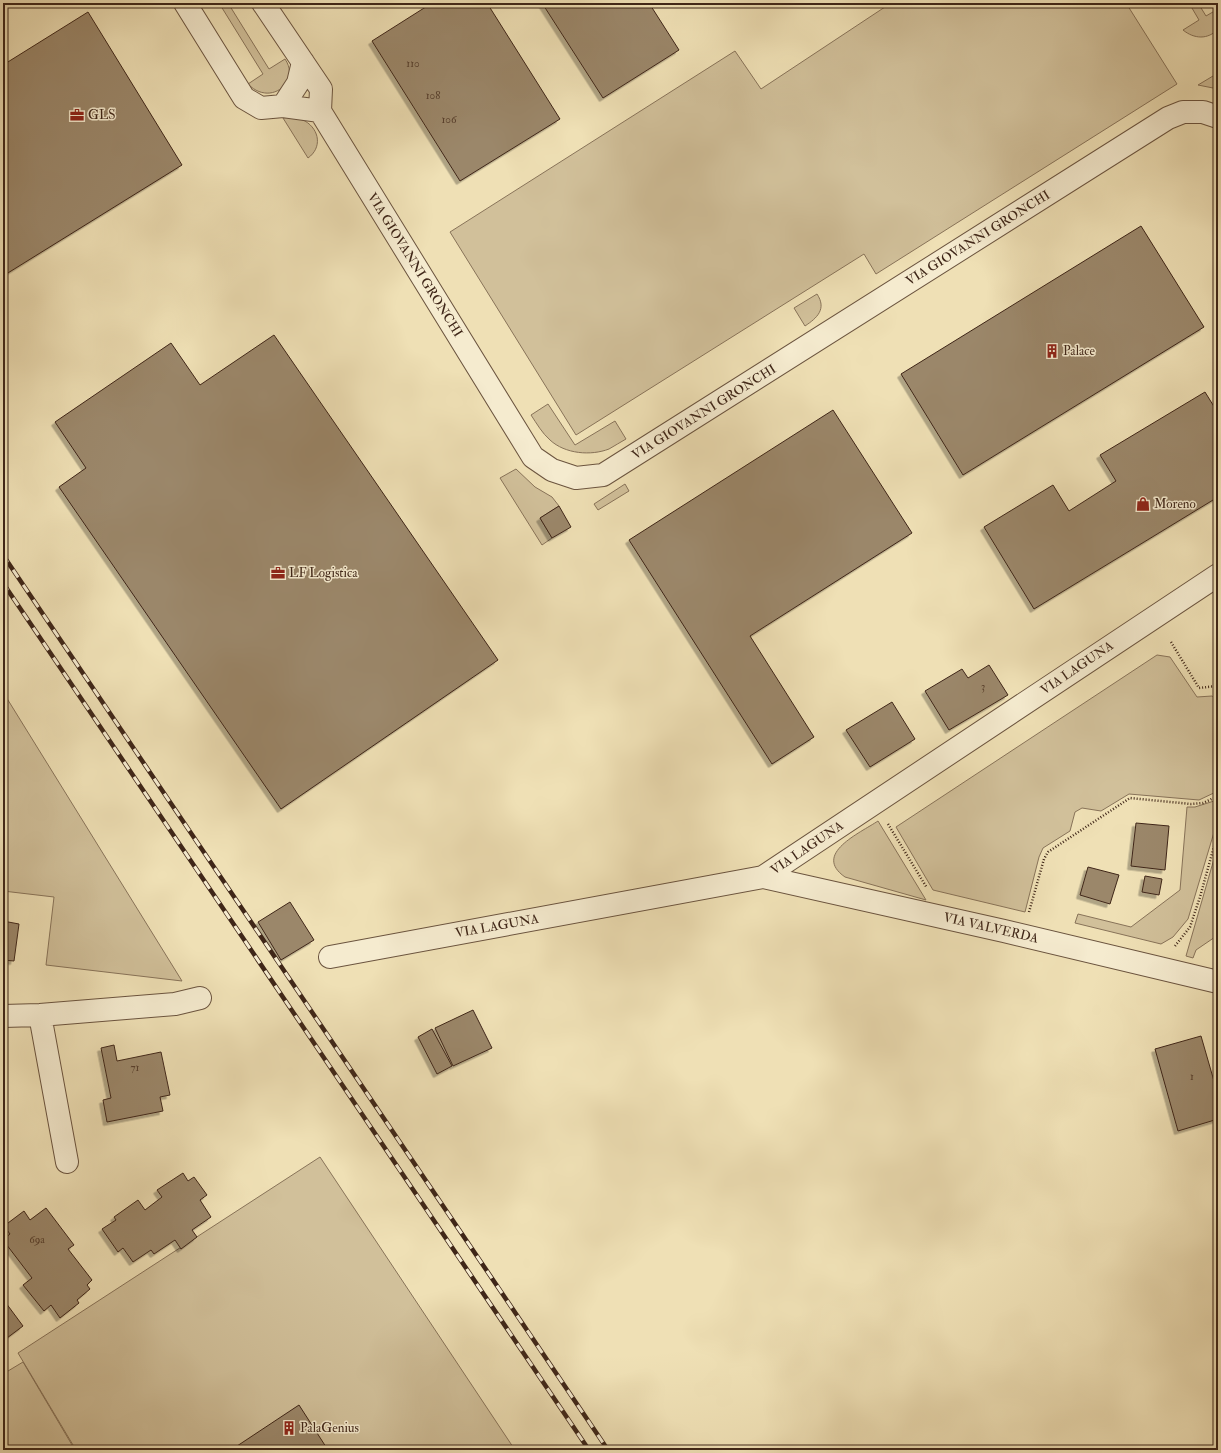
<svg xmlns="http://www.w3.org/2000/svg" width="1221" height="1453" viewBox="0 0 1221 1453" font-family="'IM FELL Double Pica',serif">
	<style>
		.green { fill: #d1c09a; stroke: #887359 }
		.building { fill: #9b876a; stroke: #3f2618; filter: url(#shadow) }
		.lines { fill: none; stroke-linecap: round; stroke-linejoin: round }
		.minor-casing { stroke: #6b543f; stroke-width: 24 }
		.path { stroke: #3f2618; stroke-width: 2.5; stroke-dasharray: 1 2; stroke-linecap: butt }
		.minor { stroke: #f5ebcf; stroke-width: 22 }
		.rail-casing { stroke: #3f2618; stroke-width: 4.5 }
		.rail { stroke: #f5ebcf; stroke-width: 3; stroke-dasharray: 9; stroke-linecap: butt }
		.labels { text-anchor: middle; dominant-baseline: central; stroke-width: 3; stroke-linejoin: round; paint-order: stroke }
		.number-label { font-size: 11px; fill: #563e2c }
		.poi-label { font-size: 13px; fill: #3f2618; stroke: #f5ebcf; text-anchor: start }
		.street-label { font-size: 13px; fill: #3f2618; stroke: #f5ebcf }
	</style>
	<defs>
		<filter id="shadow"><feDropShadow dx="-3.5" dy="3.5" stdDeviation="0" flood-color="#0004"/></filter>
	</defs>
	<rect width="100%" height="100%" fill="#efe0b5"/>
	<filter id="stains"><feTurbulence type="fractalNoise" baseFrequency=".005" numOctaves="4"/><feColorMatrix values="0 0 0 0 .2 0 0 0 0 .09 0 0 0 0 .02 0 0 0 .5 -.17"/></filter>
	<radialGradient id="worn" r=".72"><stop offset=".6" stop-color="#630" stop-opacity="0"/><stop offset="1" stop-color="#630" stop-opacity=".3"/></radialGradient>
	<path class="green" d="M219,3h9l41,66 16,-10c16,23 -15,48 -37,25l15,-10z
		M891,3h235l51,81 -301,190 -12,-20 -288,181 -126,-203 285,-181 26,38z
		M1189,3h9l8,13 12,-7v20c-10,11 -24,10 -35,1l16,-10z
		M1218,73v16l-20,-4z
		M290,117c5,1 11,2 15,4 15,9 17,27 3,37l-25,-40z
		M817,294c10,15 0,24 -12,32l-11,-18z
		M548,404l27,41 40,-24 11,18c-6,3 -11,7 -17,10 -18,7 -44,5 -59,-9 -8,-7 -13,-16 -19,-25z
		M516,469l19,18 17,10 7,9 -19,12 12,20 -10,7 -42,-67z
		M625,484l4,7 -31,19 -4,-6z
		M1157,655l13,2 27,40 15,-1 6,4v91l-19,9 -70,-6 -28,17 -19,-3 -7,4 -5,19 -27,17 -4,9 -14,55 -92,-22 -37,-63z
		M3,692l179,289 -136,-16 8,-68 -51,-6z
		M1214,801l4,1v17l-30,100 -15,18 -12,7 -86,-21 3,-9 53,13 49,-37 7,-83h8z
		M878,821l48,79 -81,-23c-33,-23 15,-44 33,-56z
		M1218,845v90l-22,15 -3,8 -7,-2z
		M320,1157l195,293h-439l-58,-97z
		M23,1362l52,88h-72v-76z"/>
	<path class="building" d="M432,3h55l73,116 -100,62 -88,-140z
		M542,3h107l30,47 -76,48z
		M88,12l94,153 -179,111v-211z
		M1141,226l63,101 -241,148 -62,-101z
		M274,335l224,325 -217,149 -222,-322 27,-19 -31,-46 116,-79 29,42z
		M1205,392l13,21v84l-184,112 -50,-82 69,-42 16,26 47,-30 -16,-26z
		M833,410l79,123 -162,103 64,101 -42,27 -143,-224z
		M559,506l12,21 -19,11 -12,-20z
		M989,665l19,30 -59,35 -24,-39 37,-22 6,9z
		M892,702l23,37 -45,28 -24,-37z
		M1136,823l33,3 -4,44 -34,-4z
		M1088,867l31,8 -9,29 -30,-9z
		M1145,876l17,3 -3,16 -17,-3z
		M290,902l24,38 -33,20 -23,-38z
		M3,921l16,3 -5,37 -11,-1z
		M473,1010l19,38 -39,18 -18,-38z
		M432,1029l20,37 -15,8 -19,-37z
		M1201,1036l17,59v24l-40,12 -23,-82z
		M114,1045l3,16 44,-9 9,43 -10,2 3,14 -56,11 -4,-22 8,-2 -10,-50z
		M3,1080l4,1 -3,26h-1z
		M183,1173l5,8 6,-4 13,18 -7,5 11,17 -19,13 5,7 -16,12 -6,-9 -21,14 -3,-4 -18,12 -10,-14 -5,4 -16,-23 14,-9 -2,-3 24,-17 7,10 17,-13 -5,-7z
		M46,1208l28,37 -6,4 24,31 -5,5 3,4 -13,11 2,3 -19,15 -9,-13 -7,6 -21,-26 9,-7 -29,-38 7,-6 -6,-8 20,-15 6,9z
		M3,1299l20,27 -20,15z
		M299,1405l29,45h-97z"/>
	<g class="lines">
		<defs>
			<path id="minor" d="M185,3l59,95 17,10 22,-2 37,5
				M263,3l58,86 -1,22 213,346 19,13 24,8 27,-3 565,-357 15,-6h20l15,5
				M283,106l15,-23 5,-21
				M763,877l241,54 214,51
				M330,957l433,-80 455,-302
				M40,1015l27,147
				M3,1016l37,-1 135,-11 25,-6"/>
		</defs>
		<use href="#minor" class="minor-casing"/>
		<path class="path" d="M1171,642l28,46 17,-2
			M1218,645c-2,13 -7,32 0,45
			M888,824l39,64
			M1029,912l15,-53 4,-7 82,-54 61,6 12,-1 15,-7
			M1175,946l15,-19 10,-30 18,-65"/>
		<use href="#minor" class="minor"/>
		<defs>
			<path id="rail" d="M3,555l605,895
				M3,583l586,867"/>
		</defs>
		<use href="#rail" class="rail-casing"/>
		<use href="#rail" class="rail"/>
	</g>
	<defs>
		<symbol id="office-bare" viewBox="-9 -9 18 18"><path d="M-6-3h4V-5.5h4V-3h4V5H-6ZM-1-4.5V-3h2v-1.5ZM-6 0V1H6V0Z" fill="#8f2418" stroke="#f5ebcf" stroke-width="2.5" paint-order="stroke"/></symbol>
		<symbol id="building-bare" viewBox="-9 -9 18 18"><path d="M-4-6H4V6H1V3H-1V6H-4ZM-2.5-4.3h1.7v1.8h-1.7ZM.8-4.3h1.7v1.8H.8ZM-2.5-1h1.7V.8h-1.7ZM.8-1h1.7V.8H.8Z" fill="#8f2418" stroke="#f5ebcf" stroke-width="2.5" paint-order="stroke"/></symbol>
		<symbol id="shop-bare" viewBox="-9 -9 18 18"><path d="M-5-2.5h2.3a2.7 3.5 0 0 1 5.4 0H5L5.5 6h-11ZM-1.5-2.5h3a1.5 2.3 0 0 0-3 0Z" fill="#8f2418" stroke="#f5ebcf" stroke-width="2.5" paint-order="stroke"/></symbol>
	</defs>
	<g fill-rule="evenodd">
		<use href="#office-bare" x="67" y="105" width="20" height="20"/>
		<use href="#building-bare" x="1042" y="341" width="20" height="20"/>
		<use href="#shop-bare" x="1133" y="494" width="20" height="20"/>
		<use href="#office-bare" x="268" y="563" width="20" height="20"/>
		<use href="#building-bare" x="279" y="1418" width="20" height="20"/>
	</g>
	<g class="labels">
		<g class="number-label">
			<text x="413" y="63">110</text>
			<text x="433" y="95">108</text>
			<text x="449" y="119">106</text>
			<text x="983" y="686">3</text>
			<text x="135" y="1067">71</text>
			<text x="1192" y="1076">1</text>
			<text x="37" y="1239">69a</text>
		</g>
		<g class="poi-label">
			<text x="88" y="115">GLS</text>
			<text x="1063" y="351">Palace</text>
			<text x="1154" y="504">Moreno</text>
			<text x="289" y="573">LF Logistica</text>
			<text x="300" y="1428">PalaGenius</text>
		</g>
		<g class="street-label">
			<text transform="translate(978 238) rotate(-32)">VIA GIOVANNI GRONCHI</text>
			<text transform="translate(415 265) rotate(58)">VIA GIOVANNI GRONCHI</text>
			<text transform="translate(704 412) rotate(-32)">VIA GIOVANNI GRONCHI</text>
			<text transform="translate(1077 668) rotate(-34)">VIA LAGUNA</text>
			<text transform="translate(807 848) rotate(-34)">VIA LAGUNA</text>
			<text transform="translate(497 926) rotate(-10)">VIA LAGUNA</text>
			<text transform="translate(991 928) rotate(13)">VIA VALVERDA</text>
		</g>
	</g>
	<rect width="1221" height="1453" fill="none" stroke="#efe0b5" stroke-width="16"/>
	<rect x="4" y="4" width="1213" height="1445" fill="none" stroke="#3f2618" stroke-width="2"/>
	<rect x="8" y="8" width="1205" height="1437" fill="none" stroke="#3f2618"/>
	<rect width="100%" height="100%" filter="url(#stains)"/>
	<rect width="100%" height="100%" fill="url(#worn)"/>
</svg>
